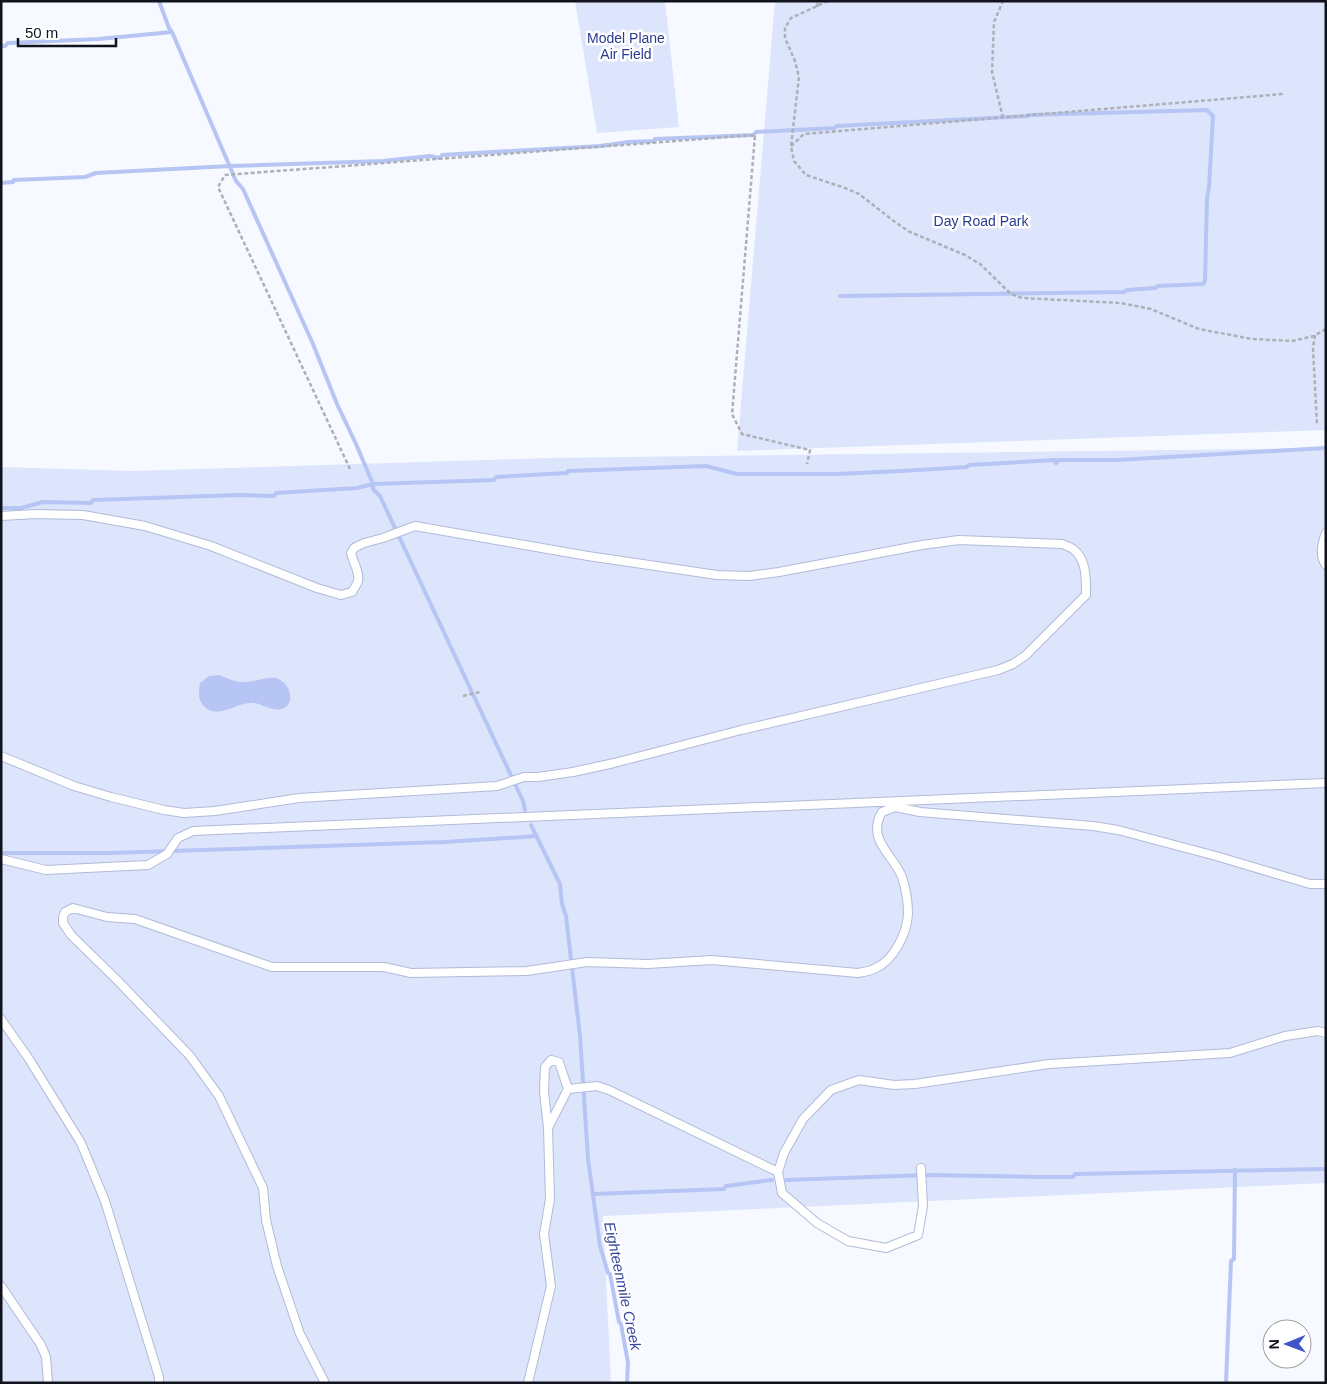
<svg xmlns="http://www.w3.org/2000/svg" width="1327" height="1384" viewBox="0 0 1327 1384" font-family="Helvetica,sans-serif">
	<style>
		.green { fill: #dde5fc }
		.water { fill: #b6c5f3 }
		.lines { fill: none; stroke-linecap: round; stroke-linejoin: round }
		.stream { stroke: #b6c5f3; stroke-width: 4 }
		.lane-casing { stroke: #b1bbd8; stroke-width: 10 }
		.path { stroke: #adb0b7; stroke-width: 2.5; stroke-dasharray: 4 2.5; stroke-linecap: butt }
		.lane { stroke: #fff; stroke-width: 8 }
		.labels { text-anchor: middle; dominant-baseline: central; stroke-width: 5; stroke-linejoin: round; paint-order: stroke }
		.park-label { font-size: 14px; fill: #2a3b90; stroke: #fff }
		.water-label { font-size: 15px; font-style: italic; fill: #35479e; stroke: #fff }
	</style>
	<rect width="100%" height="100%" fill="#f6f9ff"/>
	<path class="green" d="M575,1h90l14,126 -82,6z
		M775,1h551v429l-589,21z
		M1326,448v735l-723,33 8,167h-610v-916l131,4 418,-13z"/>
	<path class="water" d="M219,675c8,3 18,8 26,7 9,0 22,-5 31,-4 12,3 21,23 8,30 -10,5 -21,-4 -30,-5 -17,-2 -36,19 -51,2 -6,-7 -4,-14 -3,-22l9,-7z"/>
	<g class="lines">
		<path class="stream" d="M159,1l10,27 3,4 64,149 7,8 70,155 24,60 19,40 17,40v5l7,7 136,290 7,15 2,9
			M1,46h4l3,-3 91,-4 73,-7
			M1,183l12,-1 1,-2 71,-3 11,-4 134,-7 153,-5 47,-5 10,2 2,-3 158,-9 29,-4 25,-1 1,-2 99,-4 2,-3 78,-4 3,-2 191,-10 1,-1 178,-5 6,6 -4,71 -2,12 -2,82 -2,3 -45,2 -3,2 -28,2 -3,2 -284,4
			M1,508h20l22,-6 48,1 2,-3 145,-5 36,1 2,-3 81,-5 16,-4 121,-4 2,-3 71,-4 1,-2 138,-5 31,8h100l64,-3 66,-4 2,-2 86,-5 1,3 3,-3h58l209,-12
			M531,825l29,59 2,20 4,12 14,120 8,123 12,87 8,27 2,1 9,48 2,2 7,39 -1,20
			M1,853h110l334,-11 92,-6
			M786,1180l141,-5 113,2h33l2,-3 251,-5
			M593,1194l131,-5 2,-3 46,-6
			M1226,1383l5,-122 3,-2 1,-89"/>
		<defs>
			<path id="lane" d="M1,516l35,-2 47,1 62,11 66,20 106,42 24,7 11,-3c2,-3 5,-8 6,-11 2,-9 -5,-19 -7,-28l3,-5 10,-5 19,-5 32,-12 173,30 129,19 32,1 30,-4 143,-27 37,-5 103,4c3,1 8,3 11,5 14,10 13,31 13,46l-60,60 -13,9 -15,6 -257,60 -127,33 -41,9 -35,5h-14l-27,9 -198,12 -84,13 -31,2 -20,-3 -53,-13 -37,-11 -73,-30
				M1326,533c-4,10 -7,23 0,32
				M1,859l45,11 102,-5 19,-11 11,-16 15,-7 1133,-48
				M1,1019l28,40 52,84 24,58 54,176v6
				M568,1089l-9,-27 -8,-2 -6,7 -1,25 4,36 20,-39 29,-3 12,4 169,82
				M921,1168l2,38 -5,29 -32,13 -38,-7 -31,-18 -35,-30 -4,-21 6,-19 19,-34 28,-29 28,-10 35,5 21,-1 134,-20 181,-11 55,-17 33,-5 8,2
				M1,1286l40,59 5,12 2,26
				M325,1383l-25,-49 -23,-68 -11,-46 -3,-32 -44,-92 -29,-40 -72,-75 -47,-46 -8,-12v-6l2,-5 8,-4 34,9 28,2 137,48h112l27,6 116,-2 60,-9 61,2 64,-4 146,13c6,-1 13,-2 18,-5 18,-8 31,-35 32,-54 0,-13 -2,-25 -6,-37 -9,-23 -36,-37 -20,-65l13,-5 25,5 173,14 25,4 98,26 94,28h16
				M528,1383l23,-97 -7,-52 6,-35 -2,-71"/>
		</defs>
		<use href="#lane" class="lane-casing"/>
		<path class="path" d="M828,1l-37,17 -6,10v10l10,23 4,16 -8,69 3,15 12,14 39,13 14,6 36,28 15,10 55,23 15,9 31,30 11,4 99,5 30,6 48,20 53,10 40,2 22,-5 12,-7
			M817,7l1,-6
			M1003,118l-11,-46 2,-50 9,-21
			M791,146l13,-12 479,-40
			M1315,335l-2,13 4,77
			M350,469l-132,-282 7,-12 530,-40 -23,279 10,20 68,16 -3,14
			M463,696l17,-4"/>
		<use href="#lane" class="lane"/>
	</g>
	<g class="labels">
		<g class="park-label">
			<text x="626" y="38">Model Plane<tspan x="626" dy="16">Air Field</tspan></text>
			<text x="981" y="221">Day Road Park</text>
		</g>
		<g class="water-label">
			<text transform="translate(623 1286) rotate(78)">Eighteenmile Creek</text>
		</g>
	</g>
	<rect width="1327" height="1384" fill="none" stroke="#10131d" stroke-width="5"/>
	<g transform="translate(1287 1344) rotate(269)"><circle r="24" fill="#ffffff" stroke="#9fa1a5"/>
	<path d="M0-4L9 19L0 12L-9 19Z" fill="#3f56c9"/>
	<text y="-8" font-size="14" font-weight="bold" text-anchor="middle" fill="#10131d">N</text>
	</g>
	<path d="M18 38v8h98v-8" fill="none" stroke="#10131d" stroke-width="2.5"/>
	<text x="25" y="38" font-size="15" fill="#10131d" stroke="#ffffff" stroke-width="4" paint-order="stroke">50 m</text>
</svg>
